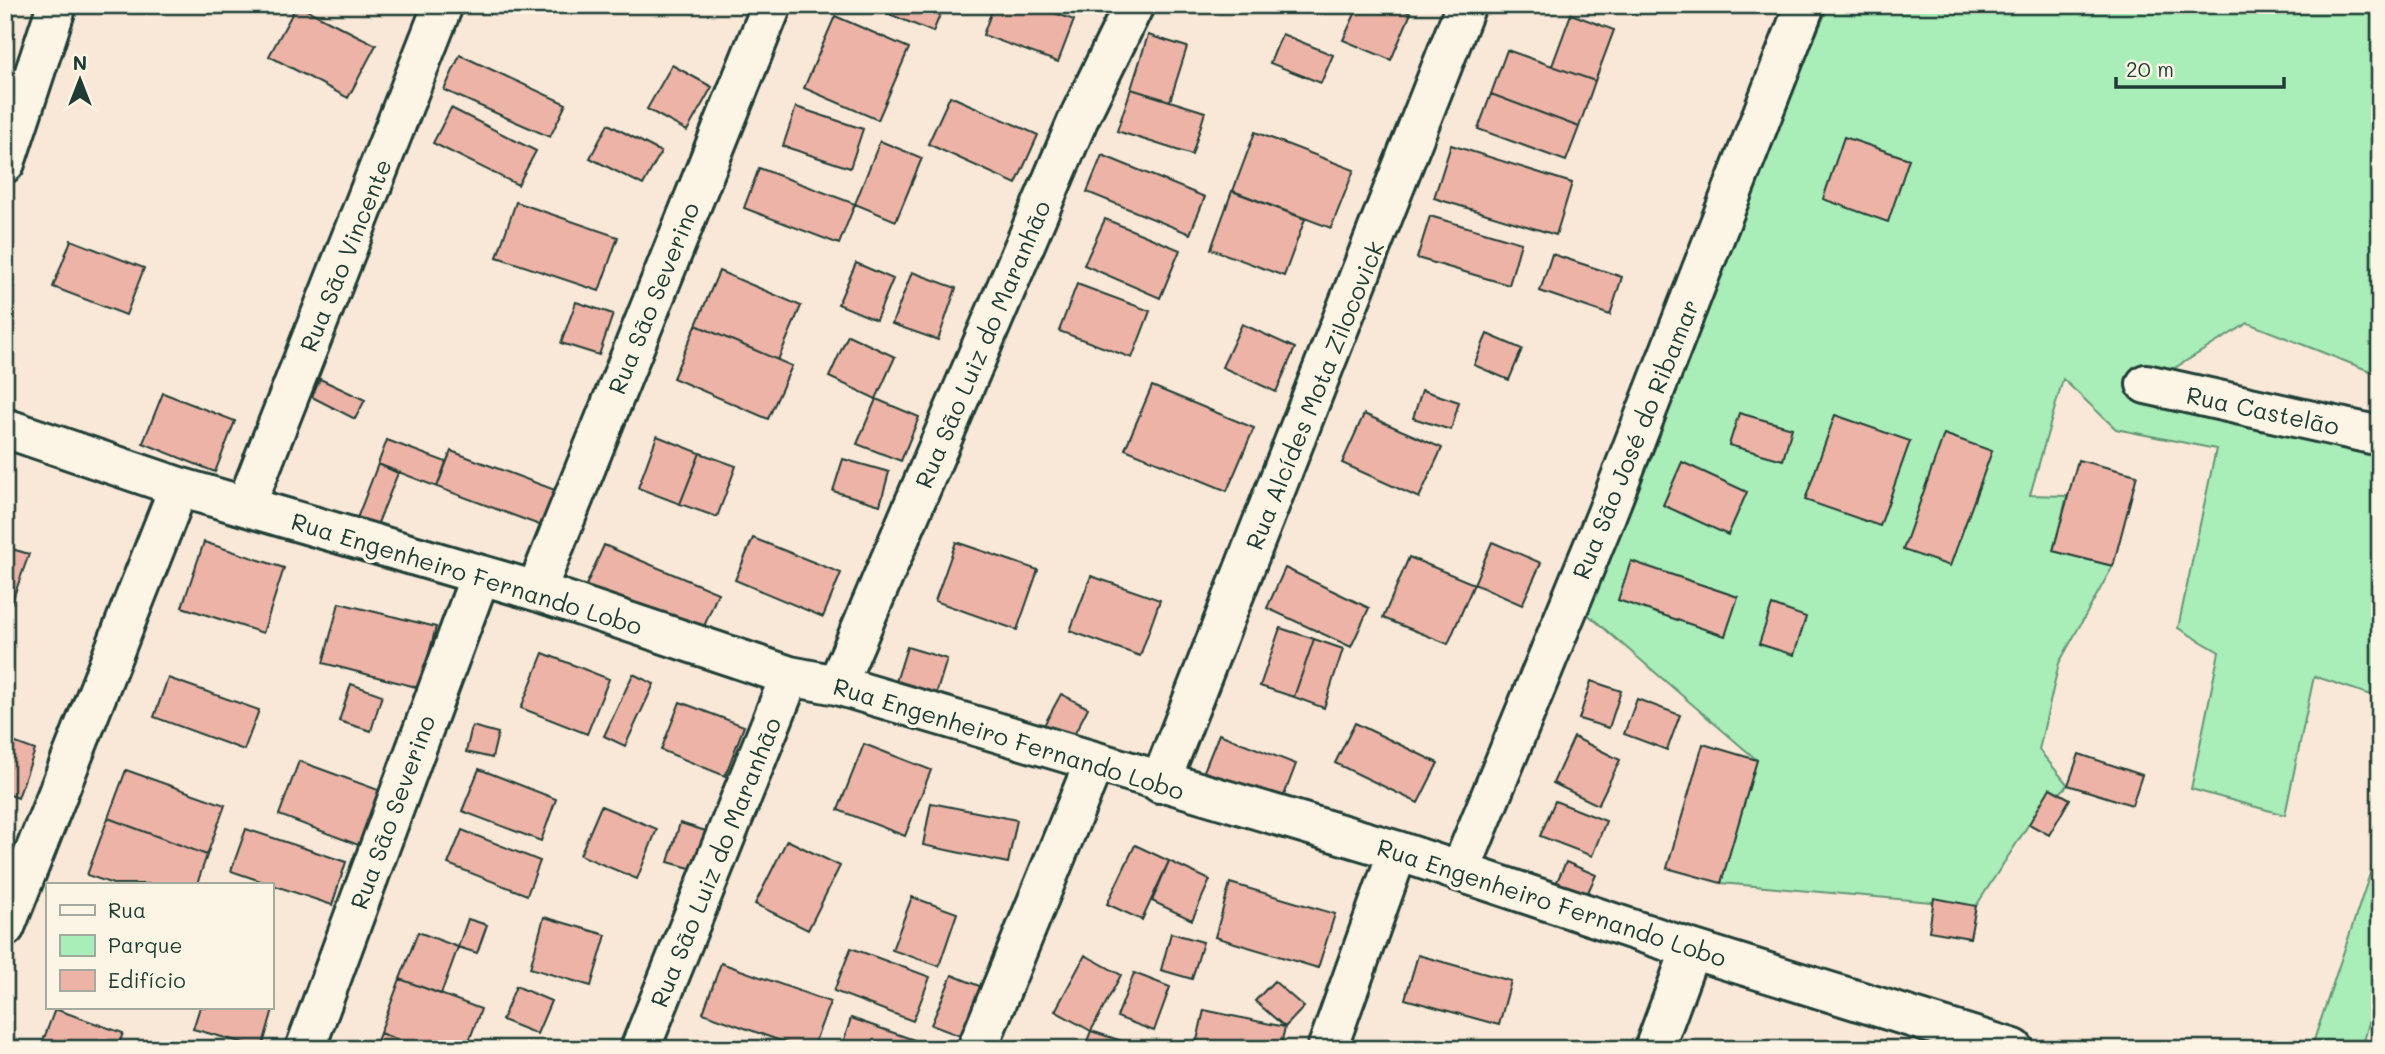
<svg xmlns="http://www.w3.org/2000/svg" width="2385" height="1054" viewBox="0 0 2385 1054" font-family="Mali,sans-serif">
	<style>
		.green { fill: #a9edb8; stroke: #649576; stroke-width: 2 }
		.building { fill: #edb3a6; stroke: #1f3d34; stroke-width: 2 }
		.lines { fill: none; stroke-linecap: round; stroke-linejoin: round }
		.street-casing { stroke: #1f3d34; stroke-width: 44 }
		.street { stroke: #fcf5e5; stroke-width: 38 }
		.labels { text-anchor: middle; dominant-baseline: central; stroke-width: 7; stroke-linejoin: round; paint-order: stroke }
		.street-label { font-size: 24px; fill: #1f3d34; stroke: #fcf5e5 }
	</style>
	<rect width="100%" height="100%" fill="#f9e8d8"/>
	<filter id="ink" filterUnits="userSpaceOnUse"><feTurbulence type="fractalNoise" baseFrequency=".0143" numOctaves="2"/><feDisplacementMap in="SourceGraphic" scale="14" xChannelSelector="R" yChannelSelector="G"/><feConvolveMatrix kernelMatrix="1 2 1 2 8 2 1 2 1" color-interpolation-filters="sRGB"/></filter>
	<g filter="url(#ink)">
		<path class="green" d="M1829,5h551v370l-132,-52 -96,59 228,67v249l-66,-22 -29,139 -94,-26 28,-137 -41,-24 38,-179 -100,-20 -53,-50 -33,116 37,1 -14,55 60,15 -54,97 -20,87 29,35 -39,39 -53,82 -255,-23 36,-123 -186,-160z
			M2380,844v137l-18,68h-51z"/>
		<path class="building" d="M297,5l79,40 -28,53 -79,-42z
			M867,5h77l-11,27z
			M994,5h39l41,15 -16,42 -75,-27z
			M1359,5h34l18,8 -20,47 -48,-20z
			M1614,5h23l-3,8z
			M1571,14l43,16 -19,51 -43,-15z
			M835,16l74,32 -31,72 -74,-32z
			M1282,34l51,21 -12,28 -51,-20z
			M1148,35l39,12 -17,54 -39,-12z
			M1507,50l88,31 -16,46 -88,-33z
			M460,55l106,49 -16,33 -106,-47z
			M672,65l40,22 -25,44 -40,-22z
			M1131,89l74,23 -13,43 -75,-24z
			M1491,94l88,33 -13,34 -88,-32z
			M950,96l88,39 -22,49 -88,-40z
			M796,107l67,22 -13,39 -67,-22z
			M451,108l85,43 -18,34 -85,-42z
			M608,124l53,28 -18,33 -53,-27z
			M1255,132l99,38 -23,58 -98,-37z
			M1844,137l65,22 -21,63 -65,-23z
			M880,141l42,17 -26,63 -41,-17z
			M1451,145l121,38 -16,52 -122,-37z
			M1102,155l103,42 -15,37 -103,-42z
			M759,168l96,36 -16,40 -95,-36z
			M1232,191l73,28 -21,57 -73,-27z
			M516,202l102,35 -19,54 -102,-34z
			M1430,216l91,27 -12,42 -92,-27z
			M1105,219l75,31 -20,48 -76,-33z
			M71,240l73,28 -18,47 -73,-28z
			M1552,254l70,23 -12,38 -70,-24z
			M856,263l37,16 -17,41 -38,-16z
			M719,271l82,35 -23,54 -82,-35z
			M912,272l44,16 -18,52 -46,-16z
			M1077,284l73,27 -18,47 -73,-27z
			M576,302l37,12 -14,41 -38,-12z
			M1242,324l53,24 -19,44 -54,-25z
			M696,325l96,41 -24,53 -95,-41z
			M1487,334l35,15 -13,31 -35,-15z
			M848,335l47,22 -19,42 -47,-22z
			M320,379l45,21 -10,19 -43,-22z
			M1152,386l102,42 -27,63 -102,-42z
			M1422,390l37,12 -8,28 -38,-12z
			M163,393l72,28 -20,51 -72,-29z
			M876,399l43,18 -18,44 -44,-17z
			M1739,413l53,15 -9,32 -54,-15z
			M1364,414l78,34 -23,50 -77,-35z
			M1835,415l75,26 -30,85 -75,-26z
			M1944,434l48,17 -42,115 -47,-16z
			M657,436l43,17 -20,51 -42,-16z
			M387,440l59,22 -9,25 -59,-23z
			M451,451l104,39 -13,36 -105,-39z
			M700,453l36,13 -19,51 -37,-13z
			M843,459l46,13 -9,33 -47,-14z
			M2078,460l59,15 -24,91 -60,-15z
			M1682,462l65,30 -19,43 -65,-30z
			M378,464l20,9 -22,55 -20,-7z
			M753,538l88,35 -18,44 -88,-37z
			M204,542l80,26 -21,65 -81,-26z
			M956,542l82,28 -21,60 -82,-29z
			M1492,542l49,21 -19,42 -48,-21z
			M604,545l114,48 -20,48 -115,-49z
			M5,547l24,7 -18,50 -6,-2z
			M1409,557l65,27 -26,60 -65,-26z
			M1631,561l107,36 -13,39 -107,-36z
			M1285,568l84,40 -18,39 -84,-39z
			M1091,576l69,24 -20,56 -70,-25z
			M339,603l97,24 -16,61 -97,-25z
			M1772,605l34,12 -12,38 -35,-11z
			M1280,628l34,11 -20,58 -34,-11z
			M1314,639l29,10 -19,59 -30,-11z
			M907,647l40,12 -13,42 -40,-13z
			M543,653l66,26 -22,55 -66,-26z
			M633,674l21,10 -29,62 -21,-10z
			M168,678l91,32 -15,40 -90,-33z
			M1591,681l30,10 -12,37 -30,-9z
			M351,684l31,11 -11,36 -32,-10z
			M1061,694l27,14 -17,33 -28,-14z
			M1637,699l43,16 -13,35 -43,-16z
			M680,702l64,24 -19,50 -64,-26z
			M1355,723l83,40 -20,40 -83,-40z
			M472,726l26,7 -6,25 -26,-6z
			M1219,734l77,30 -16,42 -78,-30z
			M1574,737l46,23 -22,45 -45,-22z
			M5,739l30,11 -17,48 -13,-5z
			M864,744l67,26 -26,66 -67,-26z
			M1703,744l54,16 -36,123 -54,-15z
			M2079,754l63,21 -10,30 -64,-20z
			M299,761l82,30 -20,55 -82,-31z
			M479,769l77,30 -15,42 -79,-30z
			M126,770l99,35 -18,50 -99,-37z
			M2050,788l20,11 -21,36 -20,-11z
			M1555,801l51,20 -14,35 -52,-20z
			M931,803l86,17 -9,43 -85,-18z
			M601,806l56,23 -20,50 -57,-24z
			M108,818l99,37 -10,29h-84l-26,-9z
			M680,823l29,9 -12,38 -29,-8z
			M246,829l100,33 -14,43 -101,-34z
			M462,830l78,31 -13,34 -79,-31z
			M787,840l53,26 -32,64 -53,-26z
			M1135,845l34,16 -27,59 -35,-16z
			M1169,861l41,19 -18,40 -40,-19z
			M1566,862l30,13 -14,30 -30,-13z
			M1230,883l105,31 -17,54 -103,-31z
			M912,897l45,16 -18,53 -47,-16z
			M1934,898l42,8 -6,32 -41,-7z
			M544,917l62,18 -15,51 -61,-18z
			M468,919l19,6 -10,28 -19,-6z
			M418,932l40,15 -17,47 -41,-15z
			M1171,933l32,9 -11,37 -31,-9z
			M851,948l79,29 -17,44 -79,-30z
			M1085,955l36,20 -30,56 -36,-20z
			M1418,955l93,26 -12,44 -94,-26z
			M721,963l109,39 -18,47h-9l-100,-36z
			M1134,973l36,14 -16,44 -37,-14z
			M952,975l30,12 -19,50 -32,-12z
			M400,979l81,30 -15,40h-43l-43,-16z
			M1274,981l30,26 -19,20 -30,-26z
			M516,986l35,15 -14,33 -35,-14z
			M271,1001l4,1 -13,46 -69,-19 7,-22h71z
			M55,1009l68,24 -6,16h-77z
			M1204,1010l81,17 -5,22h-85z
			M851,1018l89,31h-99z
			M1091,1031l31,10 -2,8h-36z
			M380,1033l43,16h-49z"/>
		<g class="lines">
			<defs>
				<path id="street" d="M5,163l52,-158
					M2146,384l234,52
					M5,428l174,59 357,104 254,85 47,9 561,166 293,98 323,100
					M246,505l197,-500
					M536,591l236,-586
					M837,685l241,-565 56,-115
					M1160,783l306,-778
					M1460,871l145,-353 200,-513
					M5,927l174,-440
					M305,1049l175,-473
					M640,1049l150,-373
					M977,1049l117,-286
					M1327,1049l71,-198
					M1654,1049l37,-100"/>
			</defs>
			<use href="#street" class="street-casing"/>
			<use href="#street" class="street"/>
		</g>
	</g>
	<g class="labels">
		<g class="street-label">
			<text transform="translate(345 255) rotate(-68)">Rua São Vincente</text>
			<text transform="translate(653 298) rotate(-68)">Rua São Severino</text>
			<text transform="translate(982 344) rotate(-67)">Rua São Luiz do Maranhão</text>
			<text transform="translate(1314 395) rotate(-68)">Rua Alcídes Mota Zilocovick</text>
			<text transform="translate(2263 410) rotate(12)">Rua Castelão</text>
			<text transform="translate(1635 439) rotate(-68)">Rua São José do Ribamar</text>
			<text transform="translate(467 573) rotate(17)">Rua Engenheiro Fernando Lobo</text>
			<text transform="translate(1009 738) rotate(17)">Rua Engenheiro Fernando Lobo</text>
			<text transform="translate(392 812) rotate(-70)">Rua São Severino</text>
			<text transform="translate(715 862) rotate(-68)">Rua São Luiz do Maranhão</text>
			<text transform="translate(1552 902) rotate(18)">Rua Engenheiro Fernando Lobo</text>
		</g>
	</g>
	<rect width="2385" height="1054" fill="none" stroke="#fcf5e5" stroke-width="28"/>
	<rect x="14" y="14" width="2357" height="1026" fill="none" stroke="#1f3d34" stroke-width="2.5" filter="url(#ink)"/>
	<rect x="46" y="883" width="228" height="126" fill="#fcf5e5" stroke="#a4ab9e" stroke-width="2"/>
	<rect x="60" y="905" width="35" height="10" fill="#fcf5e5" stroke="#a4ab9e" stroke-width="2"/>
	<text x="108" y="918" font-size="21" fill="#1f3d34">Rua</text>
	<rect x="60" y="935" width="35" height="21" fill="#a9edb8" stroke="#a4ab9e" stroke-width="2"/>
	<text x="108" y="953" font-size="21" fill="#1f3d34">Parque</text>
	<rect x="60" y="970" width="35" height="21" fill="#edb3a6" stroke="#a4ab9e" stroke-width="2"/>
	<text x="108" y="988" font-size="21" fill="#1f3d34">Edifício</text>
	<g transform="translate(80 80)" stroke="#fcf5e5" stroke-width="5" paint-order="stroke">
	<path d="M0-5L12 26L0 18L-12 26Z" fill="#1f3d34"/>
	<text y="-10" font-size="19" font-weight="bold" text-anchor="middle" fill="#1f3d34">N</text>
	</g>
	<path d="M2116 77v10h168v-10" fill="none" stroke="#1f3d34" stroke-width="3.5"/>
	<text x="2126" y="77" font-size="21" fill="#1f3d34" stroke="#fcf5e5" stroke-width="5" paint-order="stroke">20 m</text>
</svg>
